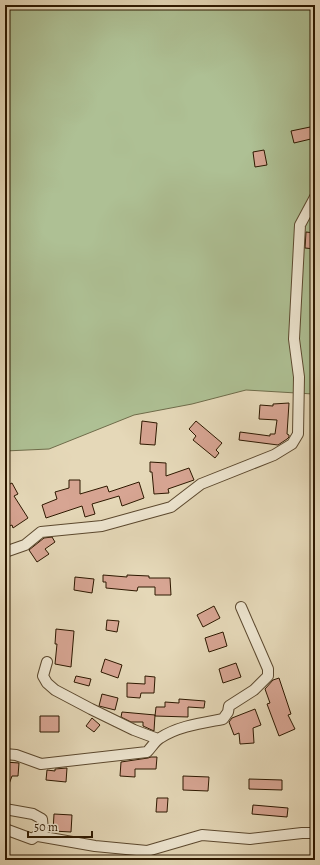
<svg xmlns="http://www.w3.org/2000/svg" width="320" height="865" viewBox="0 0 320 865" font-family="Alegreya,serif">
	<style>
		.green { fill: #aec094; stroke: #6e6c4a }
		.building { fill: #d7a593; stroke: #2d1800 }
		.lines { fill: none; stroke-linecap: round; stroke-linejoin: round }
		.minor-casing { stroke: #5b482e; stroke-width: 12 }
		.minor { stroke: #eee6d1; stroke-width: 10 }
		.rail-casing { stroke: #2d1800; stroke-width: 4 }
		.rail { stroke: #eee6d1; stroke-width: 2.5; stroke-dasharray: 8; stroke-linecap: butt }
	</style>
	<rect width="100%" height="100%" fill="#e5d8b8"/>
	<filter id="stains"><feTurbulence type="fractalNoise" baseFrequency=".005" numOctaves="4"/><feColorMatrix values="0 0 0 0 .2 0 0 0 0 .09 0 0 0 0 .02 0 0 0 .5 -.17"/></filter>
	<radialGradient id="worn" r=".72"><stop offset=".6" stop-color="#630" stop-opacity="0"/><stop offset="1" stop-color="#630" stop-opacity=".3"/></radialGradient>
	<path class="green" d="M5,5h310v394l-2,-5 -67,-4 -54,14 -58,11 -85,34 -44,2z"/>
	<path class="building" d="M315,126v12l-21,5 -3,-12z
		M264,150l3,15 -12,2 -2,-15z
		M306,232l9,1v16l-10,-1z
		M289,403l-2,31 2,1v2l-2,2 -9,6 -39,-5 1,-8 30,4v-2h5l2,-14 -18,-1 1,-14 13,1v-2z
		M142,421l15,2 -2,22 -15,-1z
		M196,421l26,22 -6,7 3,3 -4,5 -22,-18 3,-4 -7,-7z
		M150,462l16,1v13l23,-8 5,12 -26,9 1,4 -15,1 -2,-22h-2z
		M5,476l5,8 2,-1 6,11 -4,2 14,22 -15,10 -1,-3 -7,3z
		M69,480h11v14l27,-8 2,6 30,-10 5,16 -22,8 -3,-10 -27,8 3,10 -10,3 -3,-11 -36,12 -4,-13 15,-6 -2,-7 14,-4z
		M52,537l3,5 -10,7 4,5 -12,8 -8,-12 15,-12z
		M103,575l24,2v-2l22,1v2h21l1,17h-16v-8h-17l-1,4 -31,-3v-6h-3z
		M75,577l19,2 -2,14 -18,-3z
		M214,606l6,12 -17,9 -6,-12z
		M107,620l12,1 -2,11 -11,-2z
		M56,629l18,2 -3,36 -16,-3 2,-20h-2z
		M223,632l4,14 -18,6 -4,-14z
		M105,659l17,6 -4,13 -17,-6z
		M236,663l5,14 -18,6 -4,-14z
		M76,676l15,3 -2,7 -15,-4z
		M145,676l10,1 -1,16h-13l-1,5 -13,-1v-14l18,1z
		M279,678l12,36 -3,1 7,14 -16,7 -12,-32 3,-1 -5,-14 8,-9z
		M102,694l16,4 -3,12 -16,-4z
		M179,699l26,2 -1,7 -16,-1v10l-33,-1 1,-9h9v-5l14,1z
		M255,709l6,16 -8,3 1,15 -14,1 -1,-11 -5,2 -5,-13 3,-4z
		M122,712l33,3 -1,16 -11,-5v-4h-12l-10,-5z
		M40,716h19v16h-19z
		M92,718l8,7 -6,7 -8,-6z
		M151,757h6l-1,12h-21v8l-15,-1 1,-14 27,-4z
		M5,762l14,1 -1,13h-6l-6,16z
		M67,768l-1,14 -20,-2 1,-10 8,1v-2z
		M183,776l26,1 -1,14 -25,-1z
		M249,779l33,1v10l-33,-1z
		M157,798h11l-1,14h-11z
		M253,805l35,3 -1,9 -35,-3z
		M54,814l18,1 -1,17 -18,-1z"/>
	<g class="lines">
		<defs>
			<path id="minor" d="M5,552l20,-7 16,-13 61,-6 69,-19 30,-23 73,-29 18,-11 6,-10 1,-57 -5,-38 6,-114 15,-28
				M47,662l-4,14 4,7 8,7 36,19 43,21 24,9
				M5,754l11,1 25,9 106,-12c4,-4 8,-11 13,-14 18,-12 42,-15 63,-19l5,-7 1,-6 25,-16 14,-14v-7l-27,-62
				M5,809l28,5 9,5 1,12 -11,8 -27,-10
				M38,836l57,10 52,5 55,-16 48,4 52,-6h13"/>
		</defs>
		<use href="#minor" class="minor-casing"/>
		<use href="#minor" class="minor"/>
		<defs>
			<path id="rail" d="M5,859l72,1"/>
		</defs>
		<use href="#rail" class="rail-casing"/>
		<use href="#rail" class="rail"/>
	</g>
	<rect width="320" height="865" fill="none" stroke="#e5d8b8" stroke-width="20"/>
	<rect x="6" y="6" width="308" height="853" fill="none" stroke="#2d1800" stroke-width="2"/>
	<rect x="10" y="10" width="300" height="845" fill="none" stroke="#2d1800"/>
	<path d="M28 831v6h64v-6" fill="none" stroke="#2d1800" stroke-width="2"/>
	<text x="34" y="831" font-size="12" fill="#2d1800" stroke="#eee6d1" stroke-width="3" paint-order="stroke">50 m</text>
	<rect width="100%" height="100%" filter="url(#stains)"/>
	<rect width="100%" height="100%" fill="url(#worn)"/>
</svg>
